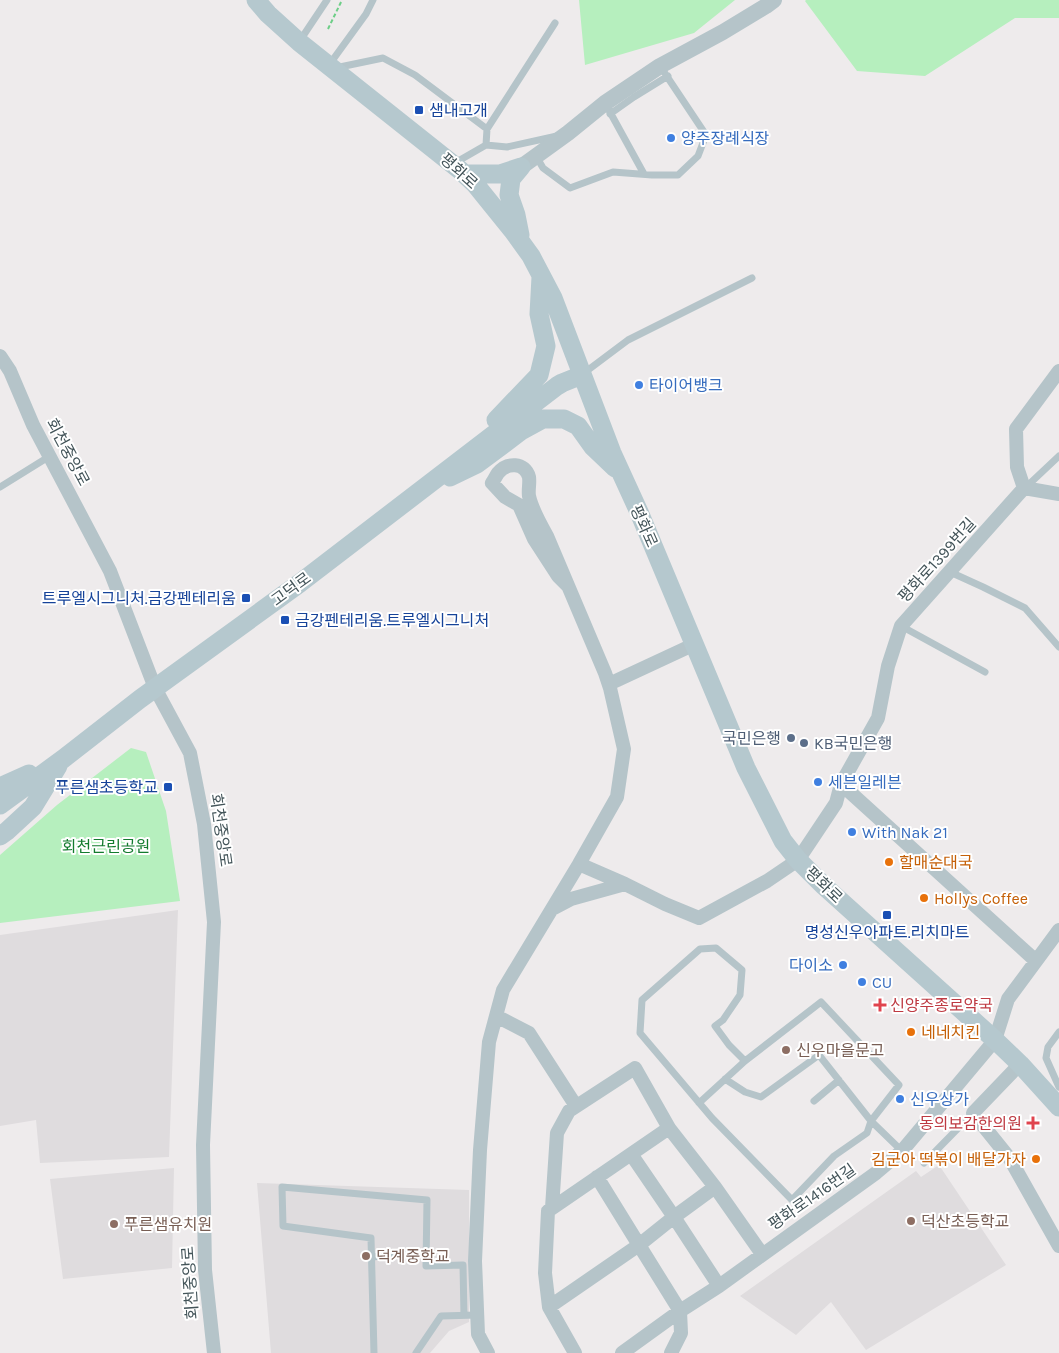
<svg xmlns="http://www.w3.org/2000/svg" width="1059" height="1353" viewBox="0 0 1059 1353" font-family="Karla,'Noto Sans KR',sans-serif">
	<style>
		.education { fill: #dfdcde }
		.green { fill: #b6efbe }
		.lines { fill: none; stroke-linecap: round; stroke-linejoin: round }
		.path { stroke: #6dce87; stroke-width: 2; stroke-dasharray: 4 2.5; stroke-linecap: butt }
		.service { stroke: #b5c4c9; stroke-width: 7 }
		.minor { stroke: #b5c4c9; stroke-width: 14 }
		.tertiary { stroke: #b5c4c9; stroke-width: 16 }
		.secondary { stroke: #b5c8ce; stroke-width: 19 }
		.transit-dot { fill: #1a4fb4; stroke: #fff; stroke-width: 2 }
		.shop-dot { fill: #3f7fe0; stroke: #fff; stroke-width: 2 }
		.service-dot { fill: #5c6f8a; stroke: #fff; stroke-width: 2 }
		.food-dot { fill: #e8710a; stroke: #fff; stroke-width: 2 }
		.health-dot { fill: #e0444e; stroke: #fff; stroke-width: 2 }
		.education-dot { fill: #8d6e63; stroke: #fff; stroke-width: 2 }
		.labels { text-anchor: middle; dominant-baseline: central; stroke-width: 4; stroke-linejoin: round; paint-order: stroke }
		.transit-label { font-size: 16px; fill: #164399; stroke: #fff; text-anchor: start }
		.shop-label { font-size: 16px; fill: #366cbe; stroke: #fff; text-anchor: start }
		.street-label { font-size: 16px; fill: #435459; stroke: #fff }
		.service-label { font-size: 16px; fill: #4e5e75; stroke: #fff; text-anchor: end }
		.park-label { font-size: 16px; fill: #137b2e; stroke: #fff }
		.food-label { font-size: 16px; fill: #c56008; stroke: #fff; text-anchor: start }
		.health-label { font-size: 16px; fill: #be3a42; stroke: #fff; text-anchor: start }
		.education-label { font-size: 16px; fill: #785e54; stroke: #fff; text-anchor: start }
	</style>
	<rect width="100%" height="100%" fill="#eeebec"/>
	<path class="education" d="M178,910l-9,247 -129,6 -4,-43 -36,6v-191z
		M939,1165l67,100 -140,85 -35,-48 -35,33 -56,-39 176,-125 5,6z
		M174,1168l-2,100 -109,11 -13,-100z
		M257,1183l212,7v132l-20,9 -19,22h-159z"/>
	<path class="green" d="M579,0h156l-41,33 -109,32z
		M806,0h253v18h-44l-90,58 -68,-5 -52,-70z
		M131,748l15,4 20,59 14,90 -180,22v-68l57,-50z"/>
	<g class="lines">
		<path class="path" d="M328,29l14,-29"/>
		<path class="service" d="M299,42l28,-42
			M329,65l37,-51 7,-14
			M335,68l48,-10 32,17 72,54
			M605,103l39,71
			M610,114l24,-17 34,-21
			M486,145l1,-16 68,-106
			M536,156l7,12 27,20 43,-16 39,3h26l20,-19 8,-21 -46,-69
			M453,164l33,-19 21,2 50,-11
			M584,373l44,-33 124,-62
			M0,487l50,-31
			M1025,488l34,-32
			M950,572l33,15 42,21 34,39
			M901,626l84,46
			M1059,1032l-11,15 -2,11 13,29
			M725,1079l20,13 16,5 58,-42 52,66 31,30
			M814,1101l25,-21
			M699,1103l46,-42 76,-59 78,83 -28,36 -4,12 -33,23 -42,44 -80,-82 -72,-85 2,-33 58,-51 16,-1 26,22 -2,25 -17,25 -8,6 14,19 16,16
			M924,1163l49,-50
			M372,1257l54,-5
			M374,1353l-3,-115 -88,-12 -1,-39 145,13 -1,66 37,-1 1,50
			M416,1353l25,-37 36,-1"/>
		<path class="minor" d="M0,356l10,15 23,54 77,146 45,117 35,65 14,71 10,98 -11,223 2,125 9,83
			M1024,488l35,6
			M609,684l86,-40
			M841,784l195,177
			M579,864l46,20
			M552,909l19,-10 54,-15 40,20 34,14 68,-37 31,-21 38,-57 5,-19 37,-66 10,-52 13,-40 123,-138 -7,-21 -1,-38 43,-58
			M496,1016l33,17 47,73
			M1020,1064l-47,49 37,46 49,87
			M631,1154l43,63 -35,28 41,66 1,22 -10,20
			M552,1208l5,-75 12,-22 66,-43 34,60
			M719,1286l-45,-69 41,-30 47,67
			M549,1307l-4,-34 3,-62 121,-83 46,59
			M488,1353l-10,-19 -3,-73 5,-111 9,-108 14,-52 76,-126 38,-67 7,-48 -14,-61 -5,-15 -58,-137c-7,-13 -15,-26 -18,-40 -1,-6 1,-13 0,-19 -4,-15 -22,-15 -31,-4 -2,3 -4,7 -6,10l13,14 14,8 15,34 24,37 9,9
			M575,1353l-26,-46 90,-62 -42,-68
			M622,1353l58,-42 39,-25 157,-113 26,-22 93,-111 13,-41 51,-69"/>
		<path class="tertiary" d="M521,167l47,-34 37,-30 55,-37 63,-34 43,-26 8,-6"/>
		<path class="secondary" d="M256,0l12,14 31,28 161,128 15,14 38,47 18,25 22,42 59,155 27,59 107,256 37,73 15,19 26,26 171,154 25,24 39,43
			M464,174h36l21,-7
			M520,235l-4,-20 -7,-20 2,-16 10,-12
			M496,420l43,-45 7,-29 -7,-32 2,-37
			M450,477l27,-13 44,-33 22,-12h21l14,7 15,21 22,21
			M0,787l29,-13
			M0,805l63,-46 77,-60 160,-116 257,-197 5,-3 20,-8
			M0,836l7,-5 26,-24 25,-41"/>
	</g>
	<g class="transit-dot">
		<rect x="414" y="105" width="10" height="10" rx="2.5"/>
		<rect x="241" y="593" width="10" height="10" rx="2.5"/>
		<rect x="280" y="615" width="10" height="10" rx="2.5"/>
		<rect x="163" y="782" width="10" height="10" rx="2.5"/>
		<rect x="882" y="910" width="10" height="10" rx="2.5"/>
	</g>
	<g class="shop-dot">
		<circle cx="671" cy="138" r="5"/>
		<circle cx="639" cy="385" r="5"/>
		<circle cx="818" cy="782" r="5"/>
		<circle cx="852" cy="832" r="5"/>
		<circle cx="843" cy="965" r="5"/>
		<circle cx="862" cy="982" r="5"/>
		<circle cx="900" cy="1099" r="5"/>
	</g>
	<g class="service-dot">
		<circle cx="791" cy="738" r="5"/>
		<circle cx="804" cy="743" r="5"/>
	</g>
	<g class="food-dot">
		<circle cx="889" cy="862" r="5"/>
		<circle cx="924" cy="898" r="5"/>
		<circle cx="911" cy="1032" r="5"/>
		<circle cx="1036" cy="1159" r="5"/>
	</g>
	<g class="health-dot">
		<path d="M877.5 997.5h5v5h5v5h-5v5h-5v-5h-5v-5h5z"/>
		<path d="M1030.5 1115.5h5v5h5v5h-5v5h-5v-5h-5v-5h5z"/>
	</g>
	<g class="education-dot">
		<circle cx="786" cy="1050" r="5"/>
		<circle cx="911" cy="1221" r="5"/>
		<circle cx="114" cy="1224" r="5"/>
		<circle cx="366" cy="1256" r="5"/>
	</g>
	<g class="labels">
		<g class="transit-label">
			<text x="429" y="110">샘내고개</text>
			<text x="236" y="598" text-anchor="end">트루엘시그니처.금강펜테리움</text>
			<text x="295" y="620">금강펜테리움.트루엘시그니처</text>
			<text x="158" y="787" text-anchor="end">푸른샘초등학교</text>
			<text x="887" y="932" text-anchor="middle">명성신우아파트.리치마트</text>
		</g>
		<g class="shop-label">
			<text x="681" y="138">양주장례식장</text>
			<text x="649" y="385">타이어뱅크</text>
			<text x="828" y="782">세븐일레븐</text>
			<text x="862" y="832">With Nak 21</text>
			<text x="833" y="965" text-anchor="end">다이소</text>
			<text x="872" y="982">CU</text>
			<text x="910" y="1099">신우상가</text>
		</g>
		<g class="street-label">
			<text transform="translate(459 171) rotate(42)">평화로</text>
			<text transform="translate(68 452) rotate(62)">회천중앙로</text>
			<text transform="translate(644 526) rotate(66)">평화로</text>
			<text transform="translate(937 560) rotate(-48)">평화로1399번길</text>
			<text transform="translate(291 589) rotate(-36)">고덕로</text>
			<text transform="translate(221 830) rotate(82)">회천중앙로</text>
			<text transform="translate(824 885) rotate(44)">평화로</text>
			<text transform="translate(812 1197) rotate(-35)">평화로1416번길</text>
			<text transform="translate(190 1283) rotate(-94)">회천중앙로</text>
		</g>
		<g class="service-label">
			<text x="781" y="738">국민은행</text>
			<text x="814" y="743" text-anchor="start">KB국민은행</text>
		</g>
		<g class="park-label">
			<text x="106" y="846">회천근린공원</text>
		</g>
		<g class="food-label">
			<text x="899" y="862">할매순대국</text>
			<text x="934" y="898">Hollys Coffee</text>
			<text x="921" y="1032">네네치킨</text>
			<text x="1026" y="1159" text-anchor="end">김군아 떡볶이 배달가자</text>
		</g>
		<g class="health-label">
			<text x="890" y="1005">신양주종로약국</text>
			<text x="1022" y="1123" text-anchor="end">동의보감한의원</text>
		</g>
		<g class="education-label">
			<text x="796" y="1050">신우마을문고</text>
			<text x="921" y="1221">덕산초등학교</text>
			<text x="124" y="1224">푸른샘유치원</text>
			<text x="376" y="1256">덕계중학교</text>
		</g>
	</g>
</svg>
